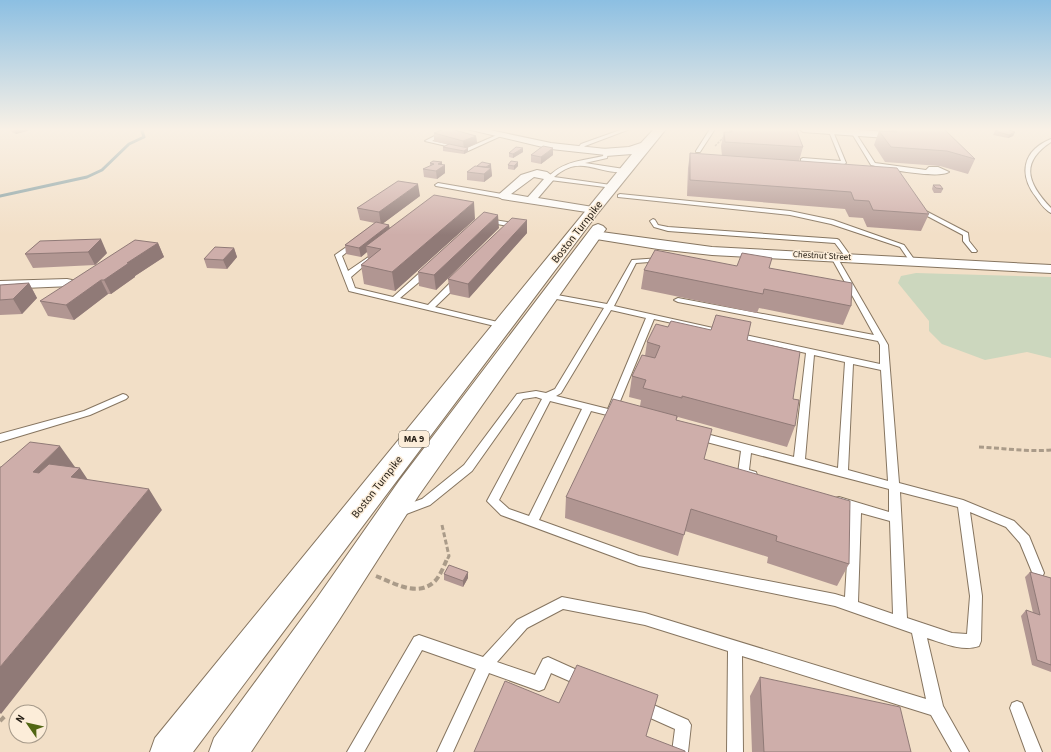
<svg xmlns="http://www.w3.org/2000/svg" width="1051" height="752" viewBox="0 0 1051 752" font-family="'Source Sans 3',sans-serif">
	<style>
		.green { fill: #ccd7be }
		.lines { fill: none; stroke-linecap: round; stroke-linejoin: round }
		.stream { stroke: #7e9ba0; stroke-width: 3 }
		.service-casing { stroke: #867560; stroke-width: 2 }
		.minor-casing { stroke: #867560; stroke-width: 2 }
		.trunk-casing { stroke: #867560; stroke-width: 2 }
		.path-far2 { stroke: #aa9b89; stroke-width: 1.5; stroke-dasharray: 2.5 1; stroke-linecap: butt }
		.path-far1 { stroke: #aa9b89; stroke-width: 3; stroke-dasharray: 5 2.5; stroke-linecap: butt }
		.path { stroke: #aa9b89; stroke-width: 4; stroke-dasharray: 6 3; stroke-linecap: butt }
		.service { fill: #fff; fill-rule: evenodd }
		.minor { fill: #fff; fill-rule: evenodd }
		.trunk { fill: #fff; fill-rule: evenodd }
		.wall { fill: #b19692 }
		.shaded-wall { fill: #907a77 }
		.building { fill: #ceaeaa; stroke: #907a77 }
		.labels { text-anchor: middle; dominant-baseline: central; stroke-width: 3; stroke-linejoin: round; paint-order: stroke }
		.far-street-label { font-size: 9px; fill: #272017; stroke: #fcedd9 }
		.shield { fill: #fcedd9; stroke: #675e51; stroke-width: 1 }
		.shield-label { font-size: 10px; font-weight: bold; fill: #272017 }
		.street-label { font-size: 11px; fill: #272017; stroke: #fcedd9 }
	</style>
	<rect width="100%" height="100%" fill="#f2dfc7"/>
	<path class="green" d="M916,273l135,4v81l-24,-6 -42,8 -43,-16 -13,-13v-10l-31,-38 3,-7z"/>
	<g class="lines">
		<path class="stream" d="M0,196l87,-19 15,-7 27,-26 15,-7 -2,-6 2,-2"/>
		<defs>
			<path id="service" d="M448,129h6l-22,12 35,7 30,-13 4,1 -33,15 -43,-10z
				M623,129h7l-45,17 -4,4 -4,-1 4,-5z
				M710,129h5l-15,23h-4v-1z
				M828,129h4l14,34 -3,2 -42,-4v-2l2,-1 38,3z
				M851,132h4l20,31 51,7 3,-3h9l11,5c-11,7 -64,-3 -78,-7z
				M1051,139v3c-32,21 -23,42 0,66v5c-6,-3 -11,-10 -15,-16 -18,-23 -13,-47 15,-58z
				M606,151l2,1 -1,6 -22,5 39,6 2,1v2c-29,3 -45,-19 -72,5l57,8 2,1v2l-63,-8 -3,-2c16,-17 34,-17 56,-22l1,-4z
				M438,183l64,11 3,2 -3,2 -66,-12 -1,-1z
				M620,194l170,17 43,9 71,25 12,17 -1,1h-4l-11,-16 -69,-23 -41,-9 -172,-18v-2z
				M916,208h4l48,25 1,8 8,10 -1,1h-4l-9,-11v-6l-47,-25z
				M488,219l25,4 3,2 -6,5 -3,-2 1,-2 -22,-4v-2z
				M653,219l2,1 3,5 10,2 169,12 2,1 13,18 -1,1h-4l-12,-16 -167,-12 -14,-4 -4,-6z
				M355,241l3,2 -1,1 -15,12 6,15 19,-13 2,-1 3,2 -21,18 4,11 38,9 32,-29h6v4l-31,26 28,7 26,-26h6v4l-25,24 71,17 1,2 -4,2 -154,-37 -14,-36z
				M834,255l3,2 51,88 11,138 64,17 51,21 15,15 15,37 -2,4 -4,2 -4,-2 -14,-34 -14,-16 -36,-15 12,84 -1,45 -2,5c-17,6 -36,-3 -52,-8l16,68 26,46h-17l-21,-37 -189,-59 1,96h-16l1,-101 -83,-26 -82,-16 -36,19 -30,34 38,13 8,-16 5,-2 40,18 2,5 -2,5 -5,2 -32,-14 -7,16 -5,2 -50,-18 -36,79h-16l39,-83 -54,-19 -58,102h-17l67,-115 5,-2 64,22 34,-37 45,-23 83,16 281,86 -14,-66 -77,-27 -196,-40 -138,-51 -14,-14 55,-102 -6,-2 -13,2 -51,72 -42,34 -29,11 -4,-2 -2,-3 2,-3 25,-9 42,-34 53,-71 19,-3 10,2 9,-4 49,-81 -58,-11v-4l61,11 25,-44 29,-2 3,2 -1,1 -27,2 -22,43 108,24 4,2 -4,2 -68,-15 -38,92 6,2 2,2 -2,2 -3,1 -28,-7 -52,109 100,36 196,38 10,3 5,-87 -15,-6 -2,-3 2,-3 4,-1 50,15v-23l-138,-36 -2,17 7,2 1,3 -1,3c-6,2 -11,0 -17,-2l-1,-3 3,-22 -46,-12 -1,-3 1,-3 4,-1 95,25 12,-104 -73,-16 -1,-2 1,-2h3l144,31v-19l-2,-4 -200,-39 -4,-2 4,-2 196,37 -43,-78zM611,310l35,8 -38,91 -52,-13 5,-3zM814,355l31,7 -7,106 -33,-9zM853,364l28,6 7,111 -40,-11zM550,401l32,8 -53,107 -20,-7 -10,-9zM900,492l58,15 12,89 -3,38 -15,-1 -45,-15zM861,513l29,8 3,93 -35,-12z
				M123,394l3,1 2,2 -2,2 -36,16 -90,27v-8l84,-23z
				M642,700l46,20 3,5 -3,27h-16l3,-23 -38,-17 -2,-5 2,-5z
				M1017,701l5,2 20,49h-16l-16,-44 2,-5z"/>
			<path id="minor" d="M467,129h18l66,14 55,6 5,3 -5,3 -55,-6z
				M799,129h45l57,4 4,3 -4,3 -98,-7z
				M537,170l10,2 8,6 -17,20 55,9 6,3 -6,3 -91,-14 -5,-3 24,-21zM534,177l10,2 -16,18 -17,-3z
				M594,231l118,16 339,18v8l-339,-18 -54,-6 -68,-11 -2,-3 2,-3z
				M67,279l5,1 2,3 -2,3 -72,3v-8z"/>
			<path id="trunk" d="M654,129h12l-68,84 -405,539h-43l5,-14 477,-584 -26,2 -6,-4 2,-3 27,-2 12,-4z
				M598,224l5,2 3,3 -187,266 -80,125 -88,132h-42l5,-14 103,-140 82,-117 194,-255z"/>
		</defs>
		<use href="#service" class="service-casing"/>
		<use href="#minor" class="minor-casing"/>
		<use href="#trunk" class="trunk-casing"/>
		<path class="path-far2" d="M715,146l9,-9"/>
		<path class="path-far1" d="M979,447c24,1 48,5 72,3
			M442,525l7,31 -2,4"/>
		<path class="path" d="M376,576c18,7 42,22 59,5 5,-5 9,-15 12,-22
			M0,721l6,-6"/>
		<use href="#service" class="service"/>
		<use href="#minor" class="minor"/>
		<use href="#trunk" class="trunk"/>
	</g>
	<path class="wall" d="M10,129h24l-18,5 -4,-2z
		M729,129h67l7,18 -4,14 130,53 -8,17 -54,-4 -4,-9 -14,-1 -4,-8 -158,-13 1,-28 2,-15 32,3 -1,-10 3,-14h5z
		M889,129h55l31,30 -7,15 -28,-8 -55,-4 -11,-17 5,-14h9z
		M995,131l20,1 -2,4 -5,2 -15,-3z
		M434,133l42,3 1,7 -11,5h2v4l-4,2 -21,-3v-4l6,-2 -15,-4z
		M523,152l-10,6 -4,-1v-4z
		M531,155h22l-12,9 -10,-2z
		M518,162v4l-4,4 -6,-1v-4z
		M430,163l12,2 3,8 -8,6 -13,-2 -1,-8 7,-3z
		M491,164l1,12 -8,6 -17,-2v-8l10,-6z
		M933,185l10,4 -2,4h-7l-2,-4z
		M420,196l-38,28 8,4 85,-9 -80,72 -31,-7 -3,-19 7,-6 -1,-7 -6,5 -15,-3 -1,-9 30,-22 -15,-3 -3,-12z
		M527,220v13l-58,65 -19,-4 -2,-15z
		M499,228l-63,62 -17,-4 -1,-14z
		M40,241l67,12 -12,12 -62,3 -8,-14z
		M158,243l6,14 -29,19v1l-24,17h-3l-34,26 -26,-4 -8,-15z
		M234,248l3,9 -10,12 -20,-1 -3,-9z
		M737,266l32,2 82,38 -8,19 -84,-17 -2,5 -116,-24 3,-19z
		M29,283l8,15 -15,16 -22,1v-30z
		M668,327l79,13 46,59 2,27 -8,21 -109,-30 -2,3 28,39 145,105 -12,22 -70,-23 1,-6 -83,-26 -7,25 -113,-38 1,-21 74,-91 1,-6 -12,-3 3,-21 13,-20 2,-14z
		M468,572v6l-5,9 -19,-7v-6z
		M1030,572l21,6v94l-19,-7 -11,-49 5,-6 7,3 -8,-36z
		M760,677l151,75h-159l-2,-56z"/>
	<path class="shaded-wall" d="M14,129h20l-18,5z
		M1015,132l-2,4 -5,2 1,-3z
		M476,136l1,7 -13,6 -1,-8z
		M468,148v4l-4,2v-3z
		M523,148v4l-10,6v-4z
		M553,148v7l-12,9v-7z
		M442,162v5l3,-2v8l-8,6 -1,-8 2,-7z
		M518,162v4l-4,4v-4z
		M491,164v4l-6,4v-4z
		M491,168l1,8 -8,6v-8z
		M418,184l2,12 -39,29 -2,-13z
		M474,202l1,17 -80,72 -3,-19z
		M498,215l1,13 -63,62 -2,-15z
		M527,220v13l-58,65 -1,-14z
		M389,225l2,9 -25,12 1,6 -6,5 -2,-9z
		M101,239l6,14 -12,12 -7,-13z
		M158,243l6,14 -29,19v1l-24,17 -7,-14 23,-17z
		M234,248l3,9 -10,12 -4,-9z
		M101,280l7,14 -34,26 -8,-15z
		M29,283l8,15 -15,16 -9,-15z
		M60,446l15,21 -27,27 -15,-22z
		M80,468l14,21 -23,-12z
		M149,489l13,21 -161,204 -1,-1v-46z
		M468,572v6l-5,9v-6z"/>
	<path class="building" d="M444,129h7l25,7 -13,5 -29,-8z
		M732,129h64l7,18 -78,-5 -1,-10h8z
		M895,129h49l31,30 -28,-8 -56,-4 -12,-16 18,1z
		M1000,129h6l9,3 -6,3 -14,-4z
		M449,144l19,4 -4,3 -21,-4z
		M543,146l10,2 -12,9 -10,-2z
		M516,147l7,1 -10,6 -4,-1z
		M690,153l207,15 32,46 -56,-4 -4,-9 -15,-1 -3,-8 -161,-12z
		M433,161l9,1 -4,2 7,1 -9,6 -13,-2 11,-5 -4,-1z
		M511,161l7,1 -4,4 -6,-1z
		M482,162l9,2 -5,3 -9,-1z
		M475,166l16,2 -7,6 -17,-2z
		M398,181l20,3 -39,28 -22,-4z
		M933,185h7l3,4 -7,-1z
		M434,195l40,7 -82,70 -31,-7 20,-16 -15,-3z
		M484,212l14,3 -64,60 -16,-3z
		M512,218l15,2 -59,64 -20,-5z
		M376,222l13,3 -30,23 -14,-3z
		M101,239l-13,13 -63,2 15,-13z
		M135,240l23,3 -31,20h2l-25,17h-3l-35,25 -26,-4z
		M215,247l19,1 -11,12 -19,-1z
		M655,250l82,16 5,-13 30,5 -3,10 83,15 -1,23 -87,-17 -1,5 -119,-24z
		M29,283l-16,16 -13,1v-15z
		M716,315l35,7 -4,18 53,12 -7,47 6,1 -4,26 -113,-30v2l-39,-10 3,-8 -14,-4 10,-21 13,3 5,-12 -13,-4 9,-18 12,3 3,-6 40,9z
		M613,399l64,17 -1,4 36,9 -8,30 146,42 -1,63 -73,-23 1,-5 -86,-27 -7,26 -118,-38z
		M30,442l30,4 -27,26 6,1 10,-9 31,4 -9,9 78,12 -149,178v-200h1z
		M449,565l19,7 -5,9 -19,-7z
		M1030,572l21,6v87l-14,-5 -11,-50 14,5z
		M577,665l81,30 -12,41 39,15v1h-211l31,-71 54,22z
		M760,677l140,30 11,45h-147z"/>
	<linearGradient id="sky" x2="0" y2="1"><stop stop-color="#8cbfe2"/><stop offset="0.55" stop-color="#f9f1e6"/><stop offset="1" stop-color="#f9f1e6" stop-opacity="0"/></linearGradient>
	<rect width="1051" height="235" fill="url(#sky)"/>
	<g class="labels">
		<g class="far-street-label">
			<text transform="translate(822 256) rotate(3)">Chestnut Street</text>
		</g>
		<rect class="shield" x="399" y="431" width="30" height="16" rx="3"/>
		<g class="shield-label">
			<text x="414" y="439">MA 9</text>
		</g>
		<g class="street-label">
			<text transform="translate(577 232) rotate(-52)">Boston Turnpike</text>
			<text transform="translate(377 487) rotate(-52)">Boston Turnpike</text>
		</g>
	</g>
	<g transform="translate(28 724) rotate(304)"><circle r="19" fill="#fcedd9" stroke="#a79b8b"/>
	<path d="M0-3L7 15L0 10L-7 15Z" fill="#516613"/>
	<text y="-6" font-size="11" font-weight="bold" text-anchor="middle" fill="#272017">N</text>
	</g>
</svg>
